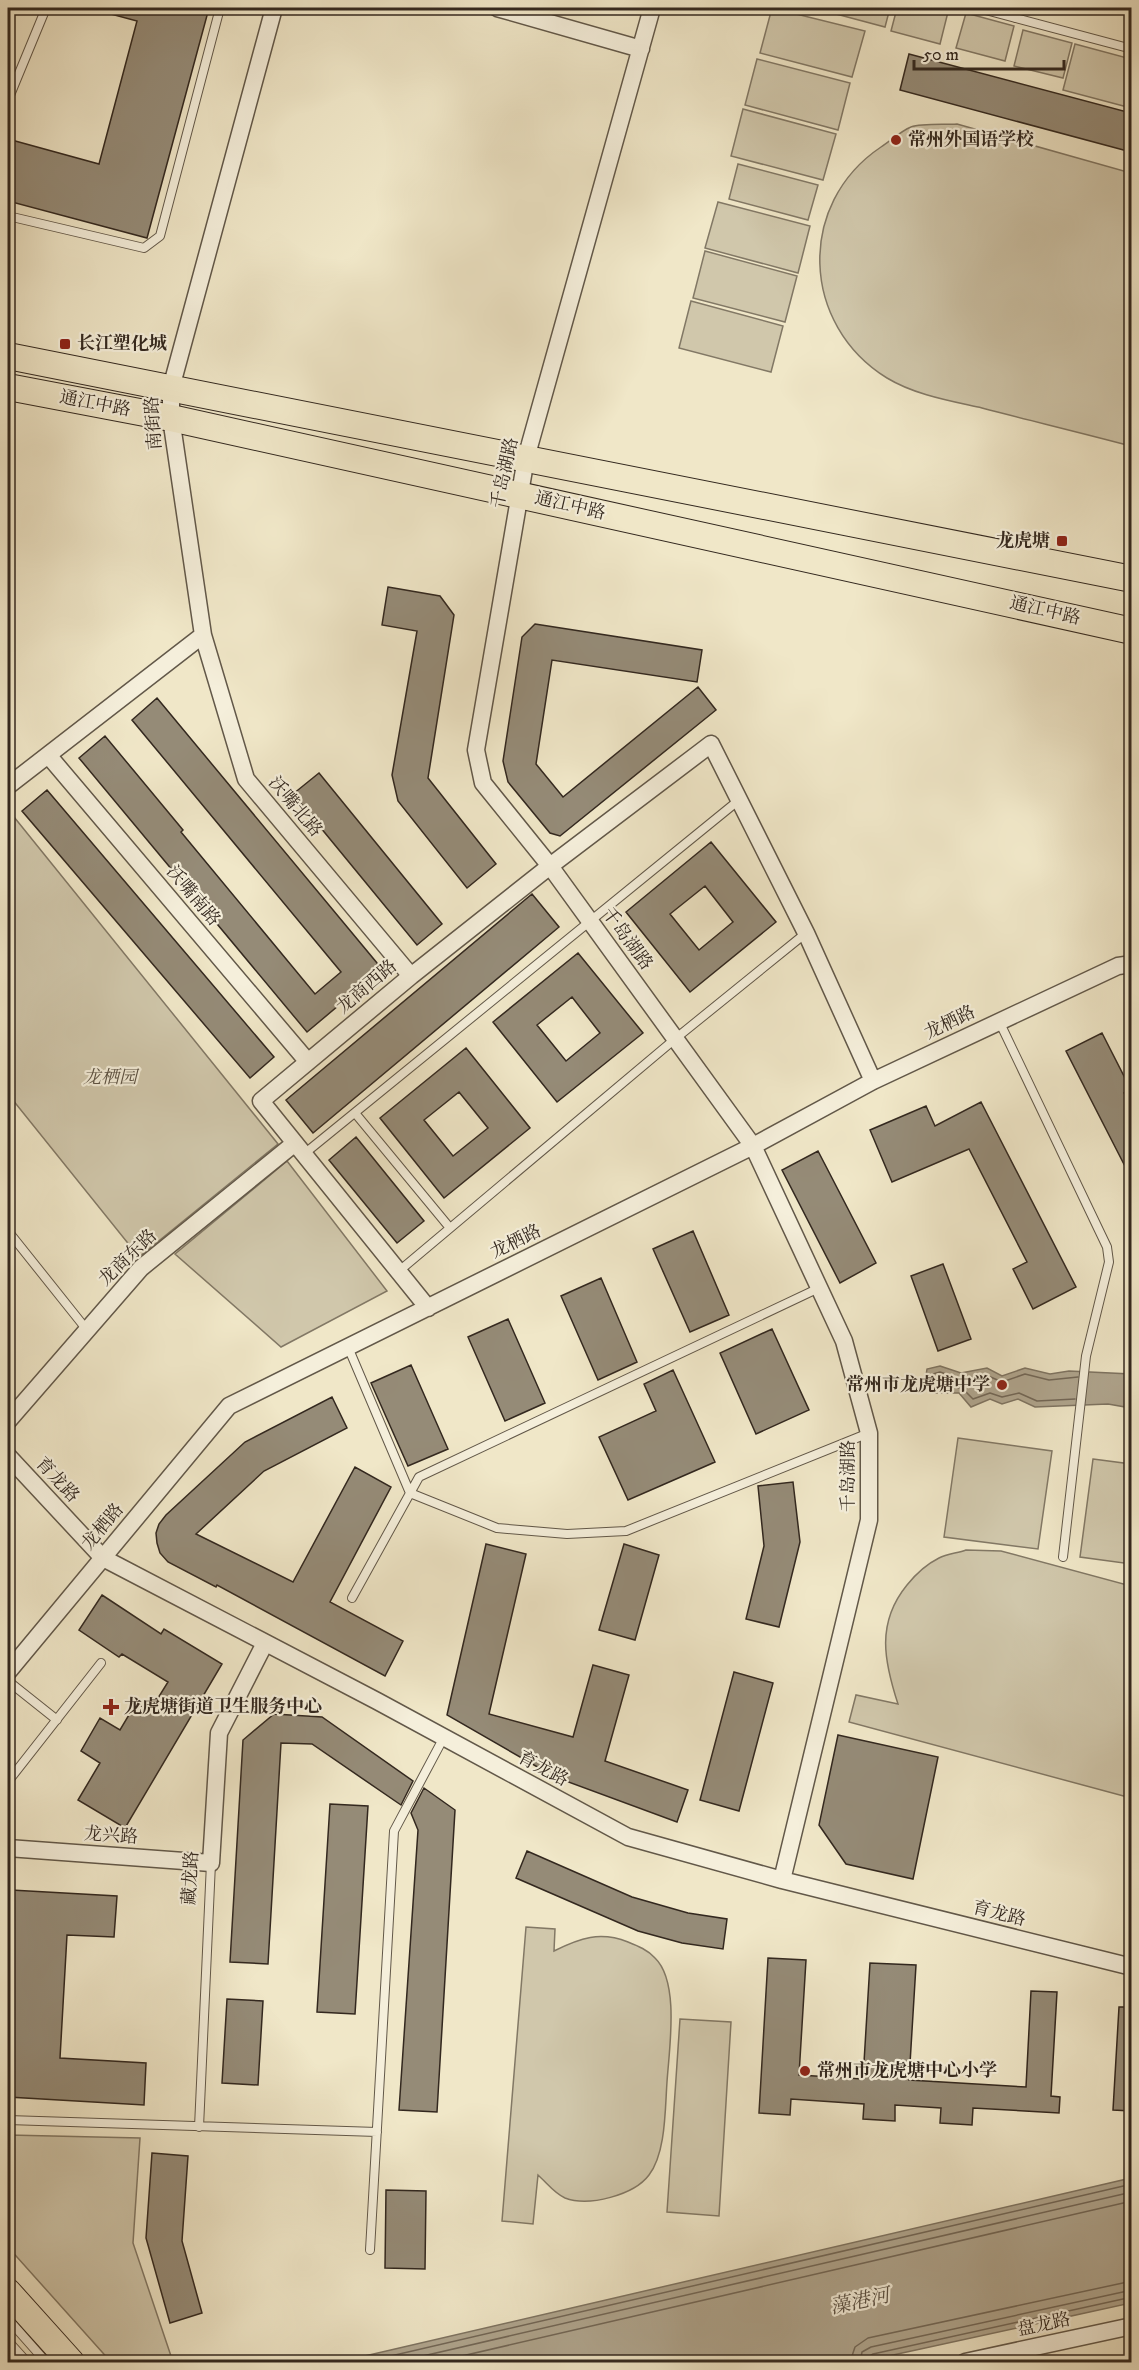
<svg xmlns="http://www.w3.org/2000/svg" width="1139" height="2370" viewBox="0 0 1139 2370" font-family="'IM FELL DW Pica','Noto Serif SC',serif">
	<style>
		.green { fill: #d0c7ab; stroke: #827865; stroke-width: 1.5 }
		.water { fill: #b0a68f; stroke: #7e7462; stroke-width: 1.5 }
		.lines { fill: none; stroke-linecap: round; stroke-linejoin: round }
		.shore { stroke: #726757; stroke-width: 1.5 }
		.building { fill: #958b77; stroke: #33281f; stroke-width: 1.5; fill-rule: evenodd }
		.service-casing { stroke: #625849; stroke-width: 10 }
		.minor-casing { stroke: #625849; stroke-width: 19 }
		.primary-casing { stroke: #33281f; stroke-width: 28 }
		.service { stroke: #f5efdb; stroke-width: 8 }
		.minor { stroke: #f5efdb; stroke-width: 16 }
		.primary { stroke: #f0e7c8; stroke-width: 26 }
		.poi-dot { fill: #8f2418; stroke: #f5efdb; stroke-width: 2 }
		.labels { text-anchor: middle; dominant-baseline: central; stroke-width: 4.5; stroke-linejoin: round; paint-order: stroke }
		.poi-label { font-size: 18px; font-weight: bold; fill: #33281f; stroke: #f5efdb; text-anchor: start }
		.street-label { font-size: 18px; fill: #33281f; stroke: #f5efdb }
		.park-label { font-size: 18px; font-style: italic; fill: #5a5042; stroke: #f5efdb }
		.water-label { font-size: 20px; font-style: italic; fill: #584e41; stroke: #f5efdb }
	</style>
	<rect width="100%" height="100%" fill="#f0e7c8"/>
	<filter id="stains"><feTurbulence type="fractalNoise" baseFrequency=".00333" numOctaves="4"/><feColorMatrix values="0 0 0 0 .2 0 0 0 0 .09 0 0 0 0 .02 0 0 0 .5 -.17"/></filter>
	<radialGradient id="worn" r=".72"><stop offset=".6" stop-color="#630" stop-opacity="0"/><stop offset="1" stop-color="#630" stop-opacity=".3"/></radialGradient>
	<path class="green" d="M772,8l93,23 -13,46 -92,-24z
		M838,8h52l-5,19 -49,-13z
		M897,8h52l-9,36 -49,-13z
		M966,13l48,13 -9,35 -49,-13z
		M1023,30l49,13 -9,35 -49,-12z
		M1075,44l56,15v49l-68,-18z
		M757,59l93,24 -12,47 -93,-25z
		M743,109l93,25 -13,46 -92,-24z
		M957,124l174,49v273c-49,-13 -99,-25 -149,-38 -31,-7 -67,-13 -95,-30 -86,-53 -91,-174 -6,-231 9,-6 20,-16 30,-20 11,-4 34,-2 46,-3z
		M738,164l80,21 -10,35 -79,-21z
		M718,202l92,24 -12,47 -93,-25z
		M705,251l92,25 -12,46 -92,-24z
		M691,301l92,25 -12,46 -92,-24z
		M10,812l268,332 -139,113 -131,-163v-279z
		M287,1161l100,130 -106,56 -106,-93z
		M958,1438l94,13 -14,98 -94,-12z
		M1093,1459l38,5v100l-51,-7z
		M966,1550l35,1 130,35v212l-282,-76 7,-27 42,9c-14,-43 -22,-81 9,-119 8,-10 20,-21 32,-27 8,-4 19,-5 27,-8z
		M526,1927l29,2 -1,22c26,-13 46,-20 74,-9 10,4 20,8 27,16 25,24 14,92 12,124 -2,27 -1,71 -18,93 -15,20 -60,32 -84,23 -11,-5 -18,-15 -27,-23l-5,49 -31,-3z
		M680,2019l51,3 -12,194 -52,-4z
		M8,2135l132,3 -7,105 40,119h-62l-103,-115z"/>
	<path class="water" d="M940,1366l21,7 26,-5 15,8 23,-8 25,6 19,-3 62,3v34l-23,-4 -73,3 -17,-8 -16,5 -12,-5 -19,8 -12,-14h-27l-7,-11 2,-13z
		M1131,2178v125l-270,59h-522z"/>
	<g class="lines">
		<path class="shore" d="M1075,1399l-38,2 -18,-8 -17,4 -12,-4 -17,6 -11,-11 -26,-1 -4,-7 1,-6 7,-2 21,7 25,-4 16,7 23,-8 24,6 29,-3
			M365,2362l767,-178
			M397,2362l735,-170
			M436,2362l696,-161
			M850,2362l5,-15 13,-9 264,-57
			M860,2362l2,-10 9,-5 261,-57
			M867,2362l1,-5 5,-3 259,-57"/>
	</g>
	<path class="building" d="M108,8h101l-62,230 -139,-37v-62l91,25 38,-143 -30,-8z
		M909,54l222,59v39l-231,-62z
		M388,587l52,9 14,19 -26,163 68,86 -29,24 -69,-87 -6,-26 25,-144 -35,-6z
		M535,624l167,26 -5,32 -145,-22 -16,104 27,33 135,-110 18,23 -156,126 -10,-3 -42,-51 -5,-21 19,-124z
		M157,698l225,271 -75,63 -228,-274 26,-22 78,94 -2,2 134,162 26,-22 -209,-252z
		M319,773l123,151 -25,21 -124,-151z
		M47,790l227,267 -24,21 -228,-267z
		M711,842l65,80 -86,70 -64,-80zM705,886l28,36 -34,28 -29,-36z
		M532,894l27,33 -246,206 -27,-33z
		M578,953l65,80 -86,69 -64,-80zM572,997l28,36 -34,28 -29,-36z
		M1102,1033l29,57 -7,3 7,14v71l-65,-127z
		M466,1048l64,80 -86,70 -64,-80zM459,1092l29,36 -35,28 -29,-36z
		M981,1102l95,185 -43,22 -20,-40 14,-7 -58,-113 -77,33 -22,-52 56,-24 9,20z
		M356,1137l68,84 -27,22 -68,-83z
		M818,1151l58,112 -36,20 -58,-113z
		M693,1231l36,84 -39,17 -37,-83z
		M943,1264l28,75 -33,12 -27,-75z
		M601,1278l36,84 -39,18 -37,-84z
		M508,1319l37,84 -40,18 -37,-84z
		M772,1329l37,81 -53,24 -36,-81z
		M411,1365l37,84 -40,17 -37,-83z
		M673,1370l42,92 -87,38 -29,-63 57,-26 -12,-27z
		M332,1397l15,31 -83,43 -68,63 97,48 62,-115 36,20 -61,115 73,39 -18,35 -168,-91 -1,2 -48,-25 -8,-9 -3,-10 -1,-10 3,-9 7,-9 79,-73z
		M793,1482l7,60 -21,85 -33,-8 18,-73 -6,-60z
		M486,1544l40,10 -37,160 84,23 20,-72 36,10 -24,86 83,29 -11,32 -122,-45 -108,-62z
		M624,1544l35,11 -24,85 -36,-10z
		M102,1595l59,39 3,-5 58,35 -97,164 -47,-28 22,-37 -19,-12 19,-33 20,12 16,-27 14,8 18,-29 -46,-28 -3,3 -40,-27z
		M734,1672l39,11 -34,128 -39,-11z
		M274,1714l48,3 91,64 -12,24 -89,-61 -31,-1 -13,221 -38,-2 13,-222z
		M838,1735l100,22 -25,122 -67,-15 -27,-39z
		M424,1788l31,22 -18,302 -38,-2 19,-280 -7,-17z
		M330,1804l38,2 -13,208 -38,-2z
		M527,1851l105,46 56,16 39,6 -4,30 -41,-6 -44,-12 -122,-53z
		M11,1890l106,6 -3,41 -47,-2 -7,123 86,5 -2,42 -136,-8v-148z
		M768,1958l38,2 -7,115 64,4 7,-116 46,2 -7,115 117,7 5,-96 26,1 -6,104 9,1 -1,16 -86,-5 -1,17 -32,-2 1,-15 -46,-3v16l-32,-2 1,-15 -73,-5 -1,16 -31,-2z
		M227,1999l36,2 -5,84 -36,-2z
		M1119,2007h12v104l-18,-1z
		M152,2153l36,3 -6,85 20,72 -32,10 -24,-85z
		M386,2190l40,1 -1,78 -40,-1z"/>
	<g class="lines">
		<defs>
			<path id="service" d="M978,8l154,41
				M1015,18l3,-10
				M8,100l38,-92
				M8,216l136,32 16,-12 60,-228
				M999,1021l108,226 2,15 -23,94 -23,201
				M355,1113l95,115
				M304,1154l435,-354
				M8,1231l79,99
				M399,1271l276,-232 131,-106
				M348,1347l62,146 87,35 70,6 59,-3 243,-98
				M352,1598l67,-121 400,-189
				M8,1681l49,39
				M10,1779l91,-116
				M8,2120l369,12
				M199,2127l12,-264
				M370,2250l24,-419 50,-94
				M8,2319l38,43
				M8,2341l19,21"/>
			<path id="minor" d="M497,8l144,41
				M652,8l-126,450 -50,292 7,33 67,83 203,280 91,195 25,92v87l-87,360
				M203,635l43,144 165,197
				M48,755l260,307
				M8,786l195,-151 -32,-217v-30l103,-380
				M428,1308l-167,-207 150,-125 139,-110 161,-122 95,189 67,148
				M8,1421l133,-153 154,-125
				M8,1456l95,102 274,143 251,136 154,43 350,87
				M8,1672l221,-266 524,-260 120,-65 245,-115 14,-2
				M8,1848l203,15 8,-130 46,-90
				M965,2362l167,-36"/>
			<path id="primary" d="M8,356l1124,223
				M8,387l163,31 961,213
				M8,2292l63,70"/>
		</defs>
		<use href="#service" class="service-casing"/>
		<use href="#minor" class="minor-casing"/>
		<use href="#primary" class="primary-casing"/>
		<use href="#service" class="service"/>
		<use href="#minor" class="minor"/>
		<use href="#primary" class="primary"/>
	</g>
	<g class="poi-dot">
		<circle cx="896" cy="140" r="6"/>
		<rect x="59" y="338" width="12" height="12" rx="3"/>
		<rect x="1056" y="535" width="12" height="12" rx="3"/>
		<circle cx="1002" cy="1385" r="6"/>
		<path d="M108 1698h6v6h6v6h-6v6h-6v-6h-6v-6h6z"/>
		<circle cx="805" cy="2071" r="6"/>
	</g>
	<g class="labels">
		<g class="poi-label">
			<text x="908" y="140">常州外国语学校</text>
			<text x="77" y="344">长江塑化城</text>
			<text x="1050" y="541" text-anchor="end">龙虎塘</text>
			<text x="990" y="1385" text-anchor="end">常州市龙虎塘中学</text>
			<text x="124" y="1707">龙虎塘街道卫生服务中心</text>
			<text x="817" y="2071">常州市龙虎塘中心小学</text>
		</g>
		<g class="street-label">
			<text transform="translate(95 404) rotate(11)">通江中路</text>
			<text transform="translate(154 423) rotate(-94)">南街路</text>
			<text transform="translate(505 473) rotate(-78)">千岛湖路</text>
			<text transform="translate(570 506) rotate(13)">通江中路</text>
			<text transform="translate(1045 611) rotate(13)">通江中路</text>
			<text transform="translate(295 807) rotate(50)">沃嘴北路</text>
			<text transform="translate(193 896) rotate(50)">沃嘴南路</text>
			<text transform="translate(627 939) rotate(54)">千岛湖路</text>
			<text transform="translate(367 987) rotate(-40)">龙商西路</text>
			<text transform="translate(950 1023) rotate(-26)">龙栖路</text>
			<text transform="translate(516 1242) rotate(-26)">龙栖路</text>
			<text transform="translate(128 1258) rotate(-44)">龙商东路</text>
			<text transform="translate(849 1476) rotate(-90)">千岛湖路</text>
			<text transform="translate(57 1480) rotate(47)">育龙路</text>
			<text transform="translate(103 1527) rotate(-50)">龙栖路</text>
			<text transform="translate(543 1769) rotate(28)">育龙路</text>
			<text transform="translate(111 1836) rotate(4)">龙兴路</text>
			<text transform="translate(191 1878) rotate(-87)">藏龙路</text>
			<text transform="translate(999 1914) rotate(14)">育龙路</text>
			<text transform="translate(1044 2325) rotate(-12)">盘龙路</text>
		</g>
		<g class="park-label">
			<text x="110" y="1078">龙栖园</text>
		</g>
		<g class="water-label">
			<text transform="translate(860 2302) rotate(-12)">藻港河</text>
		</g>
	</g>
	<rect width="1139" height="2370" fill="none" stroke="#f0e7c8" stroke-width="30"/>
	<rect x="9" y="9" width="1121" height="2352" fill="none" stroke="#33281f" stroke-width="3"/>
	<rect x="15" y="15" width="1109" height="2340" fill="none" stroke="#33281f" stroke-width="1.5"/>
	<path d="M914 60v9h150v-9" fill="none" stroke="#33281f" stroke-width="3"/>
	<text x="923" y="60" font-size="18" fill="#33281f" stroke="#f5efdb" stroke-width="4.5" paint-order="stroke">50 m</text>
	<rect width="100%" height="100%" filter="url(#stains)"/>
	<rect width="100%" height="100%" fill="url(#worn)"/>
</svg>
